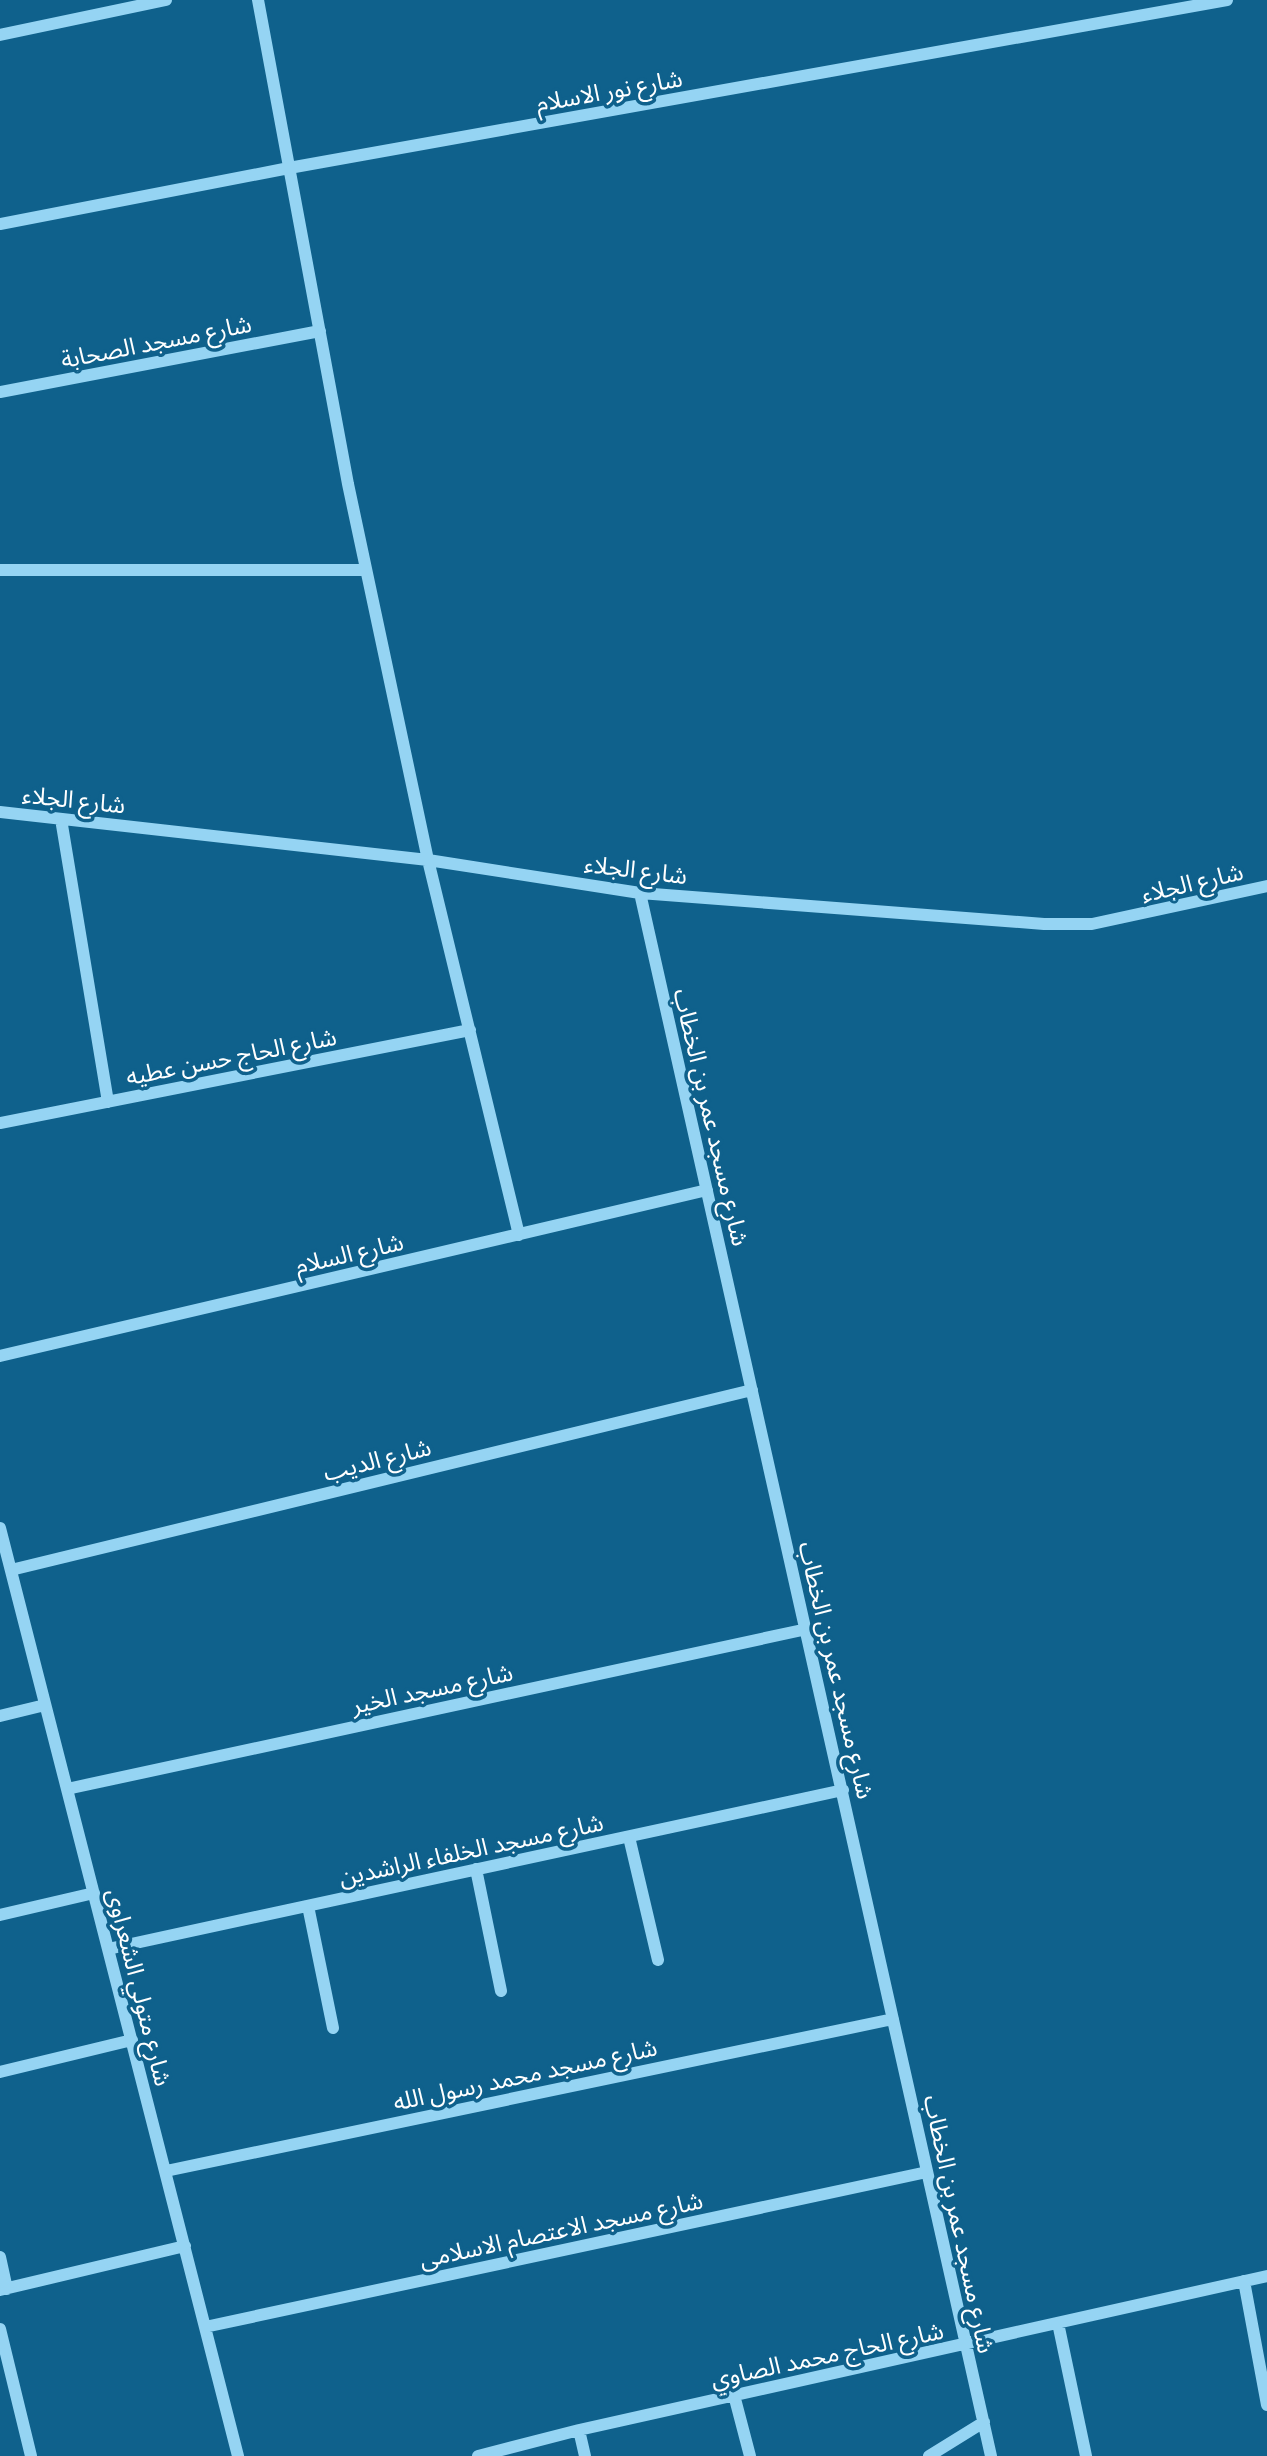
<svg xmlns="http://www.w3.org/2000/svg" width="1267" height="2456" viewBox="0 0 1267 2456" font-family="'Titillium Web','Noto Sans Arabic',sans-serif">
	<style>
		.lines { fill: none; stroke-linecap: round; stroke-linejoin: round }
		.minor { stroke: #95d4f3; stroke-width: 12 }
		.labels { text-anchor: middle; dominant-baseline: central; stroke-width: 7; stroke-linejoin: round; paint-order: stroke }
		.street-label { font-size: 24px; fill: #fff; stroke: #0f618c }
	</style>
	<rect width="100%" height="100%" fill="#0f618c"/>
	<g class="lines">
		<path class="minor" d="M258,0l90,484 80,376 91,375
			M0,35l166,-35
			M0,224l289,-56 938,-168
			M0,392l320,-61
			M0,570h366
			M0,812l428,48 212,33 404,31h48l175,-38
			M61,819l47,283
			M640,893l351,1563
			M0,1123l470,-93
			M0,1356l707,-166
			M0,1528l238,928
			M11,1570l741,-180
			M0,1716l45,-11
			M67,1789l740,-160
			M629,1837l29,123
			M476,1869l25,122
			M308,1906l25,122
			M0,1915l94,-22
			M108,1949l735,-159
			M0,2072l132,-32
			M166,2171l727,-152
			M0,2257l7,32
			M1244,2281l23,124
			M0,2290l185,-44
			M1058,2323l28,133
			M205,2327l722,-155
			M0,2329l31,127
			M734,2395l16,61
			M579,2430l6,26
			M478,2456l101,-26 688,-154
			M929,2456l55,-34"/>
	</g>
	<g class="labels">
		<g class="street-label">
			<text transform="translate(609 90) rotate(-10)">شارع نور الاسلام</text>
			<text transform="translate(156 341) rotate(-11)">شارع مسجد الصحابة</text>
			<text transform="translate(74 799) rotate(6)">شارع الجلاء</text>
			<text transform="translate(636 869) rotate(7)">شارع الجلاء</text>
			<text transform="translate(1192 882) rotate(-13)">شارع الجلاء</text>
			<text transform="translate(231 1056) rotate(-11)">شارع الحاج حسن عطيه</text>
			<text transform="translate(712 1117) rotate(77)">شارع مسجد عمر بن الخطاب</text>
			<text transform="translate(349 1253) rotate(-13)">شارع السلام</text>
			<text transform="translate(377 1459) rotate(-14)">شارع الديب</text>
			<text transform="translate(837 1670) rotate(77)">شارع مسجد عمر بن الخطاب</text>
			<text transform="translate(432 1688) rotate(-12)">شارع مسجد الخير</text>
			<text transform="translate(471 1849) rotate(-12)">شارع مسجد الخلفاء الراشدين</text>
			<text transform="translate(140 1987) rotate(76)">شارع متولي الشعراوى</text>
			<text transform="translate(525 2074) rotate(-12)">شارع مسجد محمد رسول الله</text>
			<text transform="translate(960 2224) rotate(78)">شارع مسجد عمر بن الخطاب</text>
			<text transform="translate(561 2229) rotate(-12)">شارع مسجد الاعتصام الاسلامى</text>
			<text transform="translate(827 2354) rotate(-12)">شارع الحاج محمد الصاوي</text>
		</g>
	</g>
</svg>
